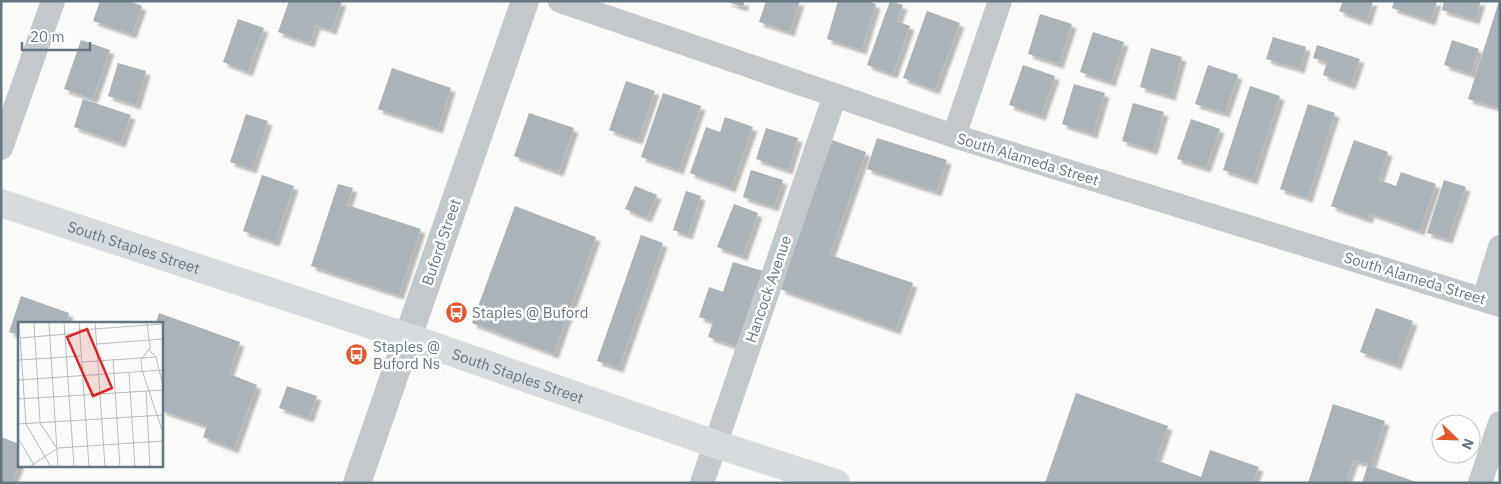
<svg xmlns="http://www.w3.org/2000/svg" width="1501" height="484" viewBox="0 0 1501 484" font-family="'IBM Plex Sans',sans-serif">
	<style>
		.building { fill: #aab3b9; filter: url(#shadow) }
		.lines { fill: none; stroke-linecap: round; stroke-linejoin: round }
		.minor { stroke: #c3c8cc; stroke-width: 24 }
		.tertiary { stroke: #c3c8cc; stroke-width: 28 }
		.primary { stroke: #d6dbdf; stroke-width: 28 }
		.labels { text-anchor: middle; dominant-baseline: central; stroke-width: 5; stroke-linejoin: round; paint-order: stroke }
		.street-label { font-size: 15px; fill: #657683; stroke: #fff }
		.poi-label { font-size: 15px; fill: #657683; stroke: #fff; text-anchor: start }
		.inset-road { fill: none; stroke: #b5bdc2; stroke-width: 1 }
		.view { fill: #d62828; fill-opacity: 0.15; stroke: #d62828; stroke-width: 2.5 }
		.inset-edge { fill: none; stroke: #657683; stroke-width: 2.5 }
	</style>
	<defs>
		<filter id="shadow"><feDropShadow dx="4.5" dy="4.5" stdDeviation="1" flood-color="#0004"/></filter>
	</defs>
	<rect width="100%" height="100%" fill="#fafaf8"/>
	<path class="building" d="M100,1h29l13,5 -10,28 -39,-13z
		M289,1h53l-10,29 -16,-5 -6,18 -32,-11z
		M725,1h20l-2,6z
		M766,1h34l-10,31 -31,-10z
		M838,1h29l9,3 -14,46 -35,-11z
		M890,1l13,4 -6,16 13,5 -17,48 -26,-9z
		M1343,1h30l-6,20 -28,-10z
		M1394,1h43l-6,20 -39,-13z
		M1444,1h37l-6,19 -33,-10z
		M1499,1h1v107l-32,-9z
		M927,11l33,12 -25,67 -32,-12z
		M1040,14l32,10 -13,40 -31,-10z
		M238,19l26,9 -16,44 -25,-10z
		M1093,32l31,10 -13,40 -31,-10z
		M1273,37l33,10 -6,22 -34,-10z
		M81,40l29,10 -17,49 -29,-10z
		M1452,40l27,9 -8,25 -27,-9z
		M1317,45l43,14 -9,26 -28,-10 4,-13 -14,-4z
		M1151,48l31,9 -11,39 -31,-9z
		M118,63l28,8 -10,34 -28,-9z
		M1023,65l32,11 -14,40 -32,-11z
		M1208,65l30,10 -13,38 -30,-9z
		M392,68l59,20 -13,41 -60,-20z
		M626,81l29,10 -17,49 -29,-10z
		M1074,84l31,9 -12,41 -31,-10z
		M1250,86l30,10 -27,84 -30,-10z
		M663,93l38,13 -22,64 -38,-13z
		M83,99l48,16 -10,28 -47,-16z
		M1133,103l31,9 -11,38 -31,-9z
		M1308,104l27,9 -27,85 -28,-9z
		M529,113l45,15 -15,44 -45,-16z
		M246,114l22,7 -16,48 -22,-7z
		M725,117l28,10 -22,61 -41,-15 16,-46 14,5z
		M1191,119l29,10 -14,39 -29,-9z
		M766,128l32,10 -10,32 -32,-11z
		M877,138l70,22 -10,32 -70,-23z
		M832,140l34,12 -36,103 83,28 -17,47 -116,-41z
		M1354,140l34,12 -9,28 17,6 5,-14 35,12 -16,47 -50,-18 -2,6 -37,-13z
		M751,170l32,10 -9,27 -31,-10z
		M262,175l32,11 -19,56 -32,-11z
		M1444,180l22,7 -18,52 -21,-6z
		M338,184l15,4 -6,17 74,24 -22,66 -88,-29z
		M635,186l22,9 -10,23 -22,-9z
		M686,191l15,5 -13,39 -15,-5z
		M734,204l24,9 -15,43 -26,-9z
		M515,206l81,31 -42,117 -82,-31z
		M641,235l22,8 -44,125 -22,-7z
		M733,262l30,9 -25,76 -30,-10 5,-15 -14,-5 10,-30 14,5z
		M21,296l48,17 -3,10h-47v12l-10,-3z
		M1376,308l37,13 -16,44 -37,-13z
		M159,313l81,29 -11,32 28,11 -23,64 -31,-12 4,-11 -46,-16v-87h-5z
		M287,386l30,10 -8,22 -30,-10z
		M1076,393l92,33 -12,34 45,17 9,-27 49,17 -6,16h-208z
		M1333,404l52,17 -14,45 48,17h-57l6,-19 -14,-4 -8,23h-38z
		M1,437l18,7v21l-7,18h-11z"/>
	<g class="lines">
		<path class="minor" d="M560,1l394,135 546,169
			M954,136l46,-135
			M1,148l52,-147
			M1484,299l16,-52
			M702,483l133,-388
			M1480,483l20,-60"/>
		<path class="tertiary" d="M357,483l168,-482"/>
		<path class="primary" id="s1" d="M1,203l407,134 307,107 121,39"/>
	</g>
	<defs>
		<symbol id="bus-disc" viewBox="-11 -11 22 22"><circle r="9.5" fill="#e4572e" stroke="#fff"/><path d="M-5-6H5V4H4V6H2V4H-2V6H-4V4H-5ZM-3.5-4V0h7V-4ZM-3.5 1.2v1.5H-2V1.2ZM2 1.2v1.5H3.5V1.2Z" fill="#fff"/></symbol>
	</defs>
	<g fill-rule="evenodd">
		<use href="#bus-disc" x="444" y="300" width="25" height="25"/>
		<use href="#bus-disc" x="344" y="342" width="25" height="25"/>
	</g>
	<g class="labels">
		<g class="street-label">
			<text transform="translate(1028 159) rotate(17)">South Alameda Street</text>
			<text transform="translate(441 242) rotate(-71)">Buford Street</text>
			<text stroke="none"><textPath href="#s1" startOffset="140">South Staples Street</textPath></text>
			<text transform="translate(1415 278) rotate(17)">South Alameda Street</text>
			<text transform="translate(768 289) rotate(-71)">Hancock Avenue</text>
			<text stroke="none"><textPath href="#s1" startOffset="545">South Staples Street</textPath></text>
		</g>
		<g class="poi-label">
			<text x="472" y="312">Staples @ Buford</text>
			<text x="373" y="346">Staples @<tspan x="373" dy="17">Buford Ns</tspan></text>
		</g>
	</g>
	<g transform="translate(18 322)">
		<rect width="145" height="145" fill="#fafaf8"/>
		<path class="inset-road" d="M1,0l7,102 25,43M16,0l6,101 16,24M31,0l9,145M46,0l10,145M61,0l10,145M77,0l10,145M129,0l3,26 -9,12 1,10 21,63M61,8l84,-6M2,16l59,-5M79,22l66,-5M131,28l7,7 7,29M95,37l7,108M0,38l64,-4M64,40l73,-5M111,51l6,94M0,58l145,-10M128,69l4,76M0,77l145,-9M0,102l145,-9M0,116l17,29M11,145l29,-19 105,-7"/>
		<path class="view" d="M69,7l25,59 -19,8 -26,-59z"/>
		<rect width="145" height="145" class="inset-edge"/>
	</g>
	<rect width="1501" height="484" fill="none" stroke="#657683" stroke-width="5"/>
	<g transform="translate(1456 439) rotate(113)"><circle r="24" fill="#ffffff" stroke="#c1c8cd"/>
	<path d="M0-4L9 19L0 12L-9 19Z" fill="#e4572e"/>
	<text y="-8" font-size="14" font-weight="bold" text-anchor="middle" fill="#657683">N</text>
	</g>
	<path d="M22 42v8h68v-8" fill="none" stroke="#657683" stroke-width="2.5"/>
	<text x="30" y="42" font-size="15" fill="#657683" stroke="#ffffff" stroke-width="4" paint-order="stroke">20 m</text>
</svg>
